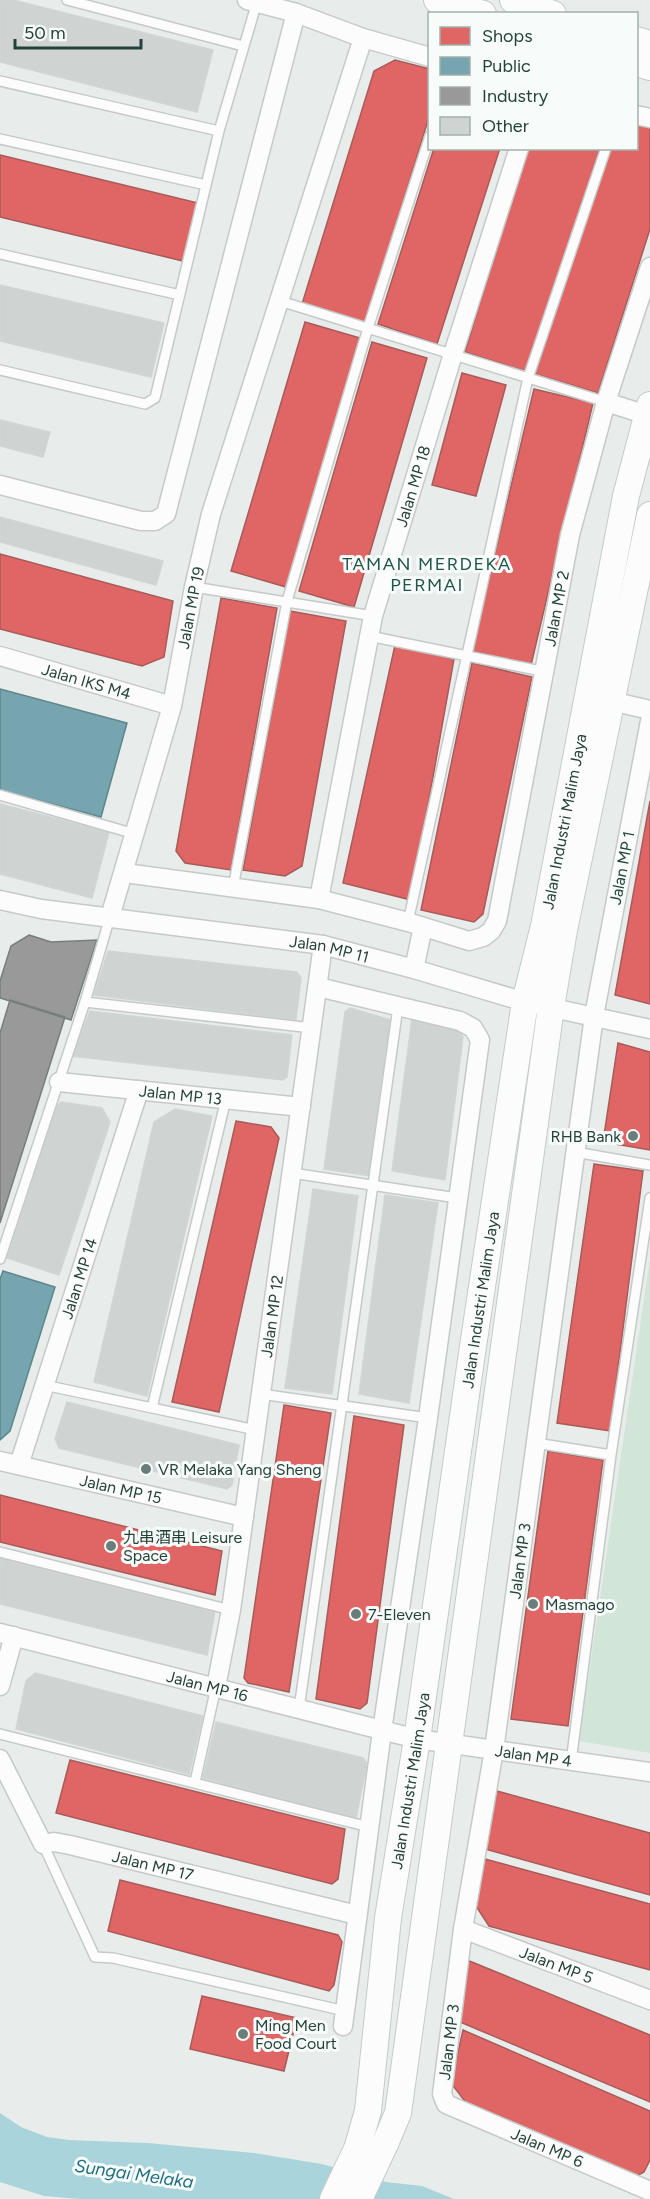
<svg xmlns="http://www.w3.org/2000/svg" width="650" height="2199" viewBox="0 0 650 2199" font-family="Figtree,'Noto Sans SC',sans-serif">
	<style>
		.green { fill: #d1e6d8 }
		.water { fill: #a9d4db }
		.shops { fill: #e06666; stroke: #a85b59; stroke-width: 1.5 }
		.public { fill: #76a5af; stroke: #5d878c; stroke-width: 1.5 }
		.industry { fill: #999; stroke: #767f7c; stroke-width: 1.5 }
		.building { fill: #cfd4d2; stroke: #d1d6d4; stroke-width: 1.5 }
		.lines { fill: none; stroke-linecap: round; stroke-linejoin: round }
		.service-casing { stroke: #c5cac8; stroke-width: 12 }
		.minor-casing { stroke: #c5cac8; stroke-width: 21 }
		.secondary-casing { stroke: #c3cbc8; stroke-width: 28 }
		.service { stroke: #fcfcfc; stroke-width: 9 }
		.minor { stroke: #fcfcfc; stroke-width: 18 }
		.secondary { stroke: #fcfcfc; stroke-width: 26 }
		.poi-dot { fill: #697e78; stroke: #f7fbf9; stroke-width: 2 }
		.labels { text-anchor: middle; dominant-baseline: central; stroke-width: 6; stroke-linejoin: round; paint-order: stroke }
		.street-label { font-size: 16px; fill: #24423a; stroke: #f7fbf9 }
		.poi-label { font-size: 16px; fill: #24423a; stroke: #f7fbf9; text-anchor: start }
		.neighbourhood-label { font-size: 18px; letter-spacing: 1.5px; fill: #1f5548; stroke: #f7fbf9 }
		.water-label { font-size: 18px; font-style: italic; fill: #1c6f80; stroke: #f7fbf9 }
	</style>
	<rect width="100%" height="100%" fill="#e8edeb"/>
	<path class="green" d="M650,1258v495l-71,-12z"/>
	<path class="water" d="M0,2113l21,14 26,10 22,3 79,3 106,10 68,11 64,18 36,4 32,13h-374l-36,-3 -44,-14z"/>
	<path class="shops" d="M395,60l35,9v45l-64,209 -64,-19 72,-233z
		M636,124l14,4v101l-52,164 -63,-19 73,-226h28z
		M434,148h66l-63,196 -59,-20z
		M527,148h73l-72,224 -63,-20z
		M0,155l198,48 -15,58 -183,-44z
		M305,322l55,16 -74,249 -55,-16z
		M372,342l55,16 -73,249 -55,-16z
		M462,373l44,12 -30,111 -44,-11z
		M534,389l59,14 -62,262 -59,-14z
		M0,554l173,47 -9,56 -22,9 -142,-37z
		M221,598l56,10 -46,262 -46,-7 -9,-12z
		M290,611l56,10 -44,245 -17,10 -42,-6z
		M395,645l59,14 -43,241 -68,-17z
		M472,663l60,14 -49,237 -9,8 -53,-12z
		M650,801v203l-35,-9z
		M618,1043l32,9v98l-47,-8z
		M236,1121l35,6 8,11 -60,274 -47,-10z
		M594,1164l49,7 -33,260 -53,-8z
		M284,1405l47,8 -42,279 -41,-9 -4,-5z
		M354,1416l50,9 -37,278 -7,6 -44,-10z
		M548,1451l55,9 -35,266 -57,-7z
		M0,1495l222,56 -7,44 -215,-53z
		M70,1760l275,69 -7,50 -6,5 -276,-71z
		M497,1791l153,42v62l-165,-46z
		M485,1859l165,45v66l-161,-44 -13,-20z
		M120,1880l218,55 4,7 -8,43 -5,6 -221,-60z
		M467,1960l183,75v67l-190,-80z
		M202,1996l95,22 -13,53 -94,-22z
		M463,2030l187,81v49l-6,12 -9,5 -168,-73 -16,-21z"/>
	<path class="public" d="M0,689l127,34 -26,94 -101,-27z
		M3,1271l52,16 -45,144 -10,9v-161z"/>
	<path class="industry" d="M29,935l22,7 46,-2 -26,80 -71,-22v-17l11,-35z
		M10,1000l55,17 -65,206v-190z"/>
	<path class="building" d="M0,0h13l200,50 -16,62 -197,-50z
		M0,285l164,38 -13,54 -151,-36z
		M0,420l50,12 -7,25 -43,-11z
		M0,517l163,44 -7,24 -156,-43z
		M0,804l109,28 -17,66 -92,-24z
		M108,951l189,21 4,6 -5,42 -202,-25z
		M350,1008l41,12 -21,156 -46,-7 21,-157z
		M90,1011l202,24 -5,42 -4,3 -211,-24z
		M412,1018l48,13 3,6 -18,143 -53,-9z
		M61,1102l41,6 8,14 -51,153 -52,-17 49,-151z
		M175,1109l37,7 -65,280 -53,-14 60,-260z
		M313,1189l45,7 -26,198 -47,-6z
		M385,1195l53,8 -29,200 -50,-9z
		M67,1402l172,43 -7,40 -5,4 -168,-41 -4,-9z
		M0,1557l215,54 -8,44 -207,-51z
		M35,1673l168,43 -14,58 -173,-45 10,-48z
		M216,1722l147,36 4,6 -11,54 -153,-40z"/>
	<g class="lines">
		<defs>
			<path id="service" d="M67,0l176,46
				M0,81l219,50
				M0,139l206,46
				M0,254l180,41
				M280,301l326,101
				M0,370l145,34 10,-6 64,-267 38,-129
				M194,587l179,29
				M369,636l177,36
				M0,795l135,39
				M233,888l54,-287 81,-273 62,-192
				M408,922l120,-544 78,-230
				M85,1002l227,26
				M575,1152l75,13
				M292,1173l165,25
				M0,1259l85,-257 25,-85
				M44,1385l212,45
				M261,1394l167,24
				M152,1408l74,-309
				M536,1443l75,12
				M0,1552l231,58
				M299,1709l99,-702
				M0,1734l369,93
				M571,1762l40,-307 39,-257
				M195,1782l21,-95
				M43,1844l52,113 18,1 232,53"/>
			<g id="minor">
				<path d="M247,0l49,13 67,25 67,19"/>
				<path d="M636,115l14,3"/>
				<path d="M606,402l41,13"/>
				<path d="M0,485l141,36h14l11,-7 130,-501"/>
				<path id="s1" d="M0,656l172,50"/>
				<path d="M611,701l39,9"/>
				<path id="s2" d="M650,721l-56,295 -100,734 -31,179 -21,165 4,10 204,87"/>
				<path id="s3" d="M125,873l194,26 89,23 61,19 14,-4 8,-6 6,-10 73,-386 36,-133 44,-135"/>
				<path id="s4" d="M319,899l54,-283 80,-262 66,-206"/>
				<path id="s5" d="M0,900l41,9 282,36 91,24 111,33 125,27"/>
				<path id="s6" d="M110,917l62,-211 22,-119 17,-73 152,-476"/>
				<path d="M414,969l9,-42"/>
				<path d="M318,987l142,34 13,7 7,12 -52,378 -46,313 -39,295"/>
				<path id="s7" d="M59,1082l242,25"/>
				<path id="s8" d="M0,1461l244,56"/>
				<path id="s9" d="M19,1465l120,-375"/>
				<path id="s10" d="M0,1633l417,106 233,33"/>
				<path d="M0,1686l14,-50"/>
				<path id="s11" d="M216,1687l15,-77 92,-665"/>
				<path id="s12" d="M0,1759l43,85 11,-2 16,3 287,70"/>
				<path id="s13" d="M463,1929l187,71"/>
			</g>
			<g id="secondary">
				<path d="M437,0l46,14"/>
				<path d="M513,0l40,14"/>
				<path d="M636,40l14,4"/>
				<path d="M636,63l14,4"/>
				<path id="s14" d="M333,2199l24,-50 11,-38 20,-193 29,-179 55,-386 53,-351 19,-76 82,-430 24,-91"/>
				<path d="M359,2199l26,-55 13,-31 153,-1106 13,-77 86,-415"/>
			</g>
		</defs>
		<use href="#service" class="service-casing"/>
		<use href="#minor" class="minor-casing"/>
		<use href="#secondary" class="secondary-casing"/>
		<use href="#service" class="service"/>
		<use href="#minor" class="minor"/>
		<use href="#secondary" class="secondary"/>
	</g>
	<g class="poi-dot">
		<circle cx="633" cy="1136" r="6"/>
		<circle cx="146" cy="1469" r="6"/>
		<circle cx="111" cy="1546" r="6"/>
		<circle cx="533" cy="1604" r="6"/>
		<circle cx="356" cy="1614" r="6"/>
		<circle cx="243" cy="2034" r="6"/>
	</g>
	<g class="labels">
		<g class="street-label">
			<text stroke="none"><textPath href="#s4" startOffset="424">Jalan MP 18</textPath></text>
			<text stroke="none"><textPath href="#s6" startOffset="320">Jalan MP 19</textPath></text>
			<text stroke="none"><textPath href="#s3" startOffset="706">Jalan MP 2</textPath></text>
			<text stroke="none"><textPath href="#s1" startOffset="90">Jalan IKS M4</textPath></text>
			<text stroke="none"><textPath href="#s14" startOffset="1400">Jalan Industri Malim Jaya</textPath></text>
			<text transform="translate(622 868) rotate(-79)">Jalan MP 1</text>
			<text stroke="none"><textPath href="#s5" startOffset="333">Jalan MP 11</textPath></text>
			<text stroke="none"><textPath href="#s7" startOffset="122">Jalan MP 13</textPath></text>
			<text stroke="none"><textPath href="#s9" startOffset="196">Jalan MP 14</textPath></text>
			<text stroke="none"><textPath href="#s14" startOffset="914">Jalan Industri Malim Jaya</textPath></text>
			<text stroke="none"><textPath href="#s11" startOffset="375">Jalan MP 12</textPath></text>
			<text stroke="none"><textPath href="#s8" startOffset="124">Jalan MP 15</textPath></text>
			<text transform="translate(520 1561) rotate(-82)">Jalan MP 3</text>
			<text stroke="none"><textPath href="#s10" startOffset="214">Jalan MP 16</textPath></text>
			<text stroke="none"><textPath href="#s10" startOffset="548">Jalan MP 4</textPath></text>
			<text stroke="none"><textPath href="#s14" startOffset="428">Jalan Industri Malim Jaya</textPath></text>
			<text stroke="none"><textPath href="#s12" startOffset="208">Jalan MP 17</textPath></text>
			<text stroke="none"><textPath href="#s13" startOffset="100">Jalan MP 5</textPath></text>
			<text transform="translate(449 2042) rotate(-83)">Jalan MP 3</text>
			<text stroke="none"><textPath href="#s2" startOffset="1510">Jalan MP 6</textPath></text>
		</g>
		<g class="poi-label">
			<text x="621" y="1136" text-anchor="end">RHB Bank</text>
			<text x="158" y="1469">VR Melaka Yang Sheng</text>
			<text x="123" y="1537">九串酒串 Leisure<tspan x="123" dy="18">Space</tspan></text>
			<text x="545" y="1604">Masmago</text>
			<text x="368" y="1614">7-Eleven</text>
			<text x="255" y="2025">Ming Men<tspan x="255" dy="18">Food Court</tspan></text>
		</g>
		<g class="neighbourhood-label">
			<text x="427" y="564">TAMAN MERDEKA<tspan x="427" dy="21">PERMAI</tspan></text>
		</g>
		<g class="water-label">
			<text transform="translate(134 2174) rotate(8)">Sungai Melaka</text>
		</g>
	</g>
	<rect x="428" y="12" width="210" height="138" fill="#f7fbf9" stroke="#a3b1ad" stroke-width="1.5"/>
	<rect x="440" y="27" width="30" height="18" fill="#e06666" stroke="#a3b1ad" stroke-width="1.5"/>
	<text x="482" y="42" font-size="18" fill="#24423a">Shops</text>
	<rect x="440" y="57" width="30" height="18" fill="#76a5af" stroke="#a3b1ad" stroke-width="1.5"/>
	<text x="482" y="72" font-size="18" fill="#24423a">Public</text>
	<rect x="440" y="87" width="30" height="18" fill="#999999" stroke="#a3b1ad" stroke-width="1.5"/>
	<text x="482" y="102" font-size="18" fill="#24423a">Industry</text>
	<rect x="440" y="117" width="30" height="18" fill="#cfd4d2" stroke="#a3b1ad" stroke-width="1.5"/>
	<text x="482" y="132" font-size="18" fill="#24423a">Other</text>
	<path d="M15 39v9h126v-9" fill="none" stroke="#24423a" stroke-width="3"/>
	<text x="24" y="39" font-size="18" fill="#24423a" stroke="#f7fbf9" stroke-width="4.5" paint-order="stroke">50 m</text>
</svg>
